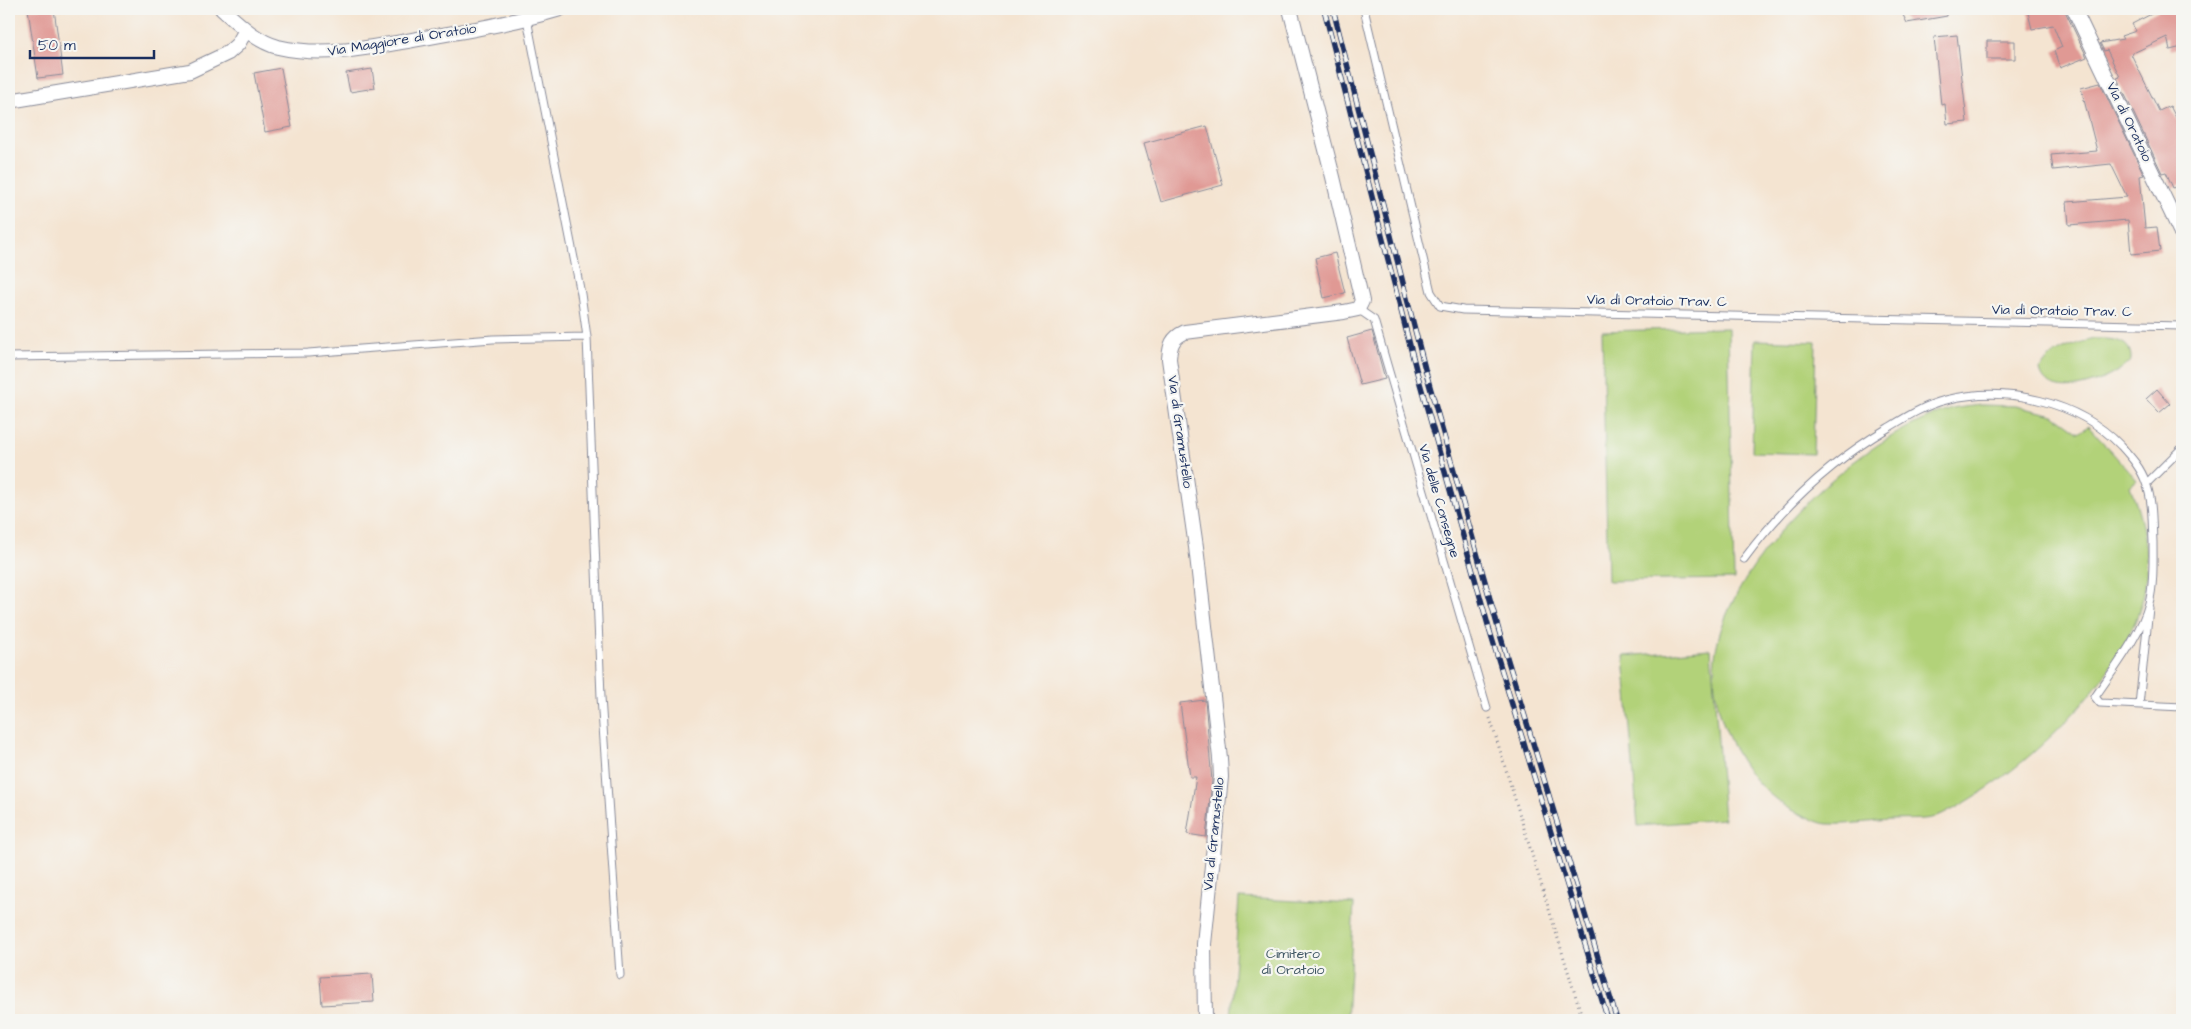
<svg xmlns="http://www.w3.org/2000/svg" width="2191" height="1029" viewBox="0 0 2191 1029" font-family="'Architects Daughter',sans-serif">
	<style>
		.green { fill: #b2d279; stroke: #66806c }
		.building { fill: #e09994 }
		.lines { fill: none; stroke-linecap: round; stroke-linejoin: round }
		.lane-casing { stroke: #888a98; stroke-width: 9 }
		.street-casing { stroke: #888a98; stroke-width: 16 }
		.path { stroke: #888a98; stroke-width: 3; stroke-dasharray: 1 4; stroke-linecap: butt }
		.lane { stroke: #fff; stroke-width: 7 }
		.street { stroke: #fff; stroke-width: 14 }
		.rail-casing { stroke: #1b2f5e; stroke-width: 5.5 }
		.rail { stroke: #f6f6f2; stroke-width: 4; stroke-dasharray: 11; stroke-linecap: butt }
		.labels { text-anchor: middle; dominant-baseline: central; stroke-width: 4.5; stroke-linejoin: round; paint-order: stroke }
		.street-label { font-size: 14px; fill: #1b2f5e; stroke: #f6f6f2 }
		.park-label { font-size: 14px; fill: #415865; stroke: #f6f6f2 }
	</style>
	<rect width="100%" height="100%" fill="#f6f6f2"/>
	<filter id="ink" filterUnits="userSpaceOnUse"><feTurbulence type="fractalNoise" baseFrequency=".02" numOctaves="2"/><feDisplacementMap in="SourceGraphic" scale="10" xChannelSelector="R" yChannelSelector="G"/><feConvolveMatrix kernelMatrix="1 2 1 2 8 2 1 2 1" color-interpolation-filters="sRGB"/></filter>
	<filter id="wash" filterUnits="userSpaceOnUse"><feTurbulence type="fractalNoise" baseFrequency=".0096" numOctaves="4" result="noise"/><feDisplacementMap in="SourceGraphic" scale="20" xChannelSelector="R" yChannelSelector="G"/><feGaussianBlur stdDeviation="1.12" result="paint"/><feColorMatrix in="noise" values="0 0 0 0 0 0 0 0 0 0 0 0 0 0 0 0 0 1.4 0 .05"/><feComposite in="paint" operator="in"/></filter>
	<g filter="url(#wash)">
		<rect width="100%" height="100%" fill="#f4e4d1"/>
		<path class="green" d="M1728,328l6,251 -126,2 -6,-250z
			M2094,339c16,0 38,-1 37,21 -15,19 -83,46 -91,10 10,-19 34,-26 54,-31z
			M1755,340l61,2 -3,112 -61,-2z
			M1980,405l35,1 39,9 25,18 9,-7 49,54 -7,6c12,32 20,66 15,101 -13,87 -126,191 -203,228 -13,6 -36,4 -51,5 -20,1 -42,5 -62,4 -8,0 -15,-4 -22,-7 -38,-15 -65,-47 -80,-84 -27,-66 -9,-115 30,-171 41,-60 118,-128 189,-151 10,-4 23,-4 34,-6z
			M1711,649l13,170 -86,7 -14,-170z
			M1239,898l115,6 -7,116h-116z"/>
		<g id="blocks">
			<path class="building" d="M28,9h26l9,66 -25,3z
				M1900,9h47v7l-40,7z
				M2027,9h37l23,48 -27,11 -6,-17 8,-4 -9,-22 -21,4z
				M2161,9h14l4,8 3,-1v31l-12,3 -3,-13 -36,17 28,57 11,-5 12,23v54l-9,5 -7,-16 -4,1 -45,-95 3,-1 -13,-27 -3,1 -4,-8 23,-4 -2,-3 15,-5 -4,-7z
				M1957,35l10,87 -20,2 -2,-20 -4,1 -7,-68z
				M1987,41h28v18h-28z
				M281,68l11,59 -27,5 -11,-59z
				M372,69l3,19 -25,4 -4,-19z
				M2100,83l44,92 -4,1 5,52 12,-1 3,24 -29,3 -3,-34 -59,5 -2,-23 60,-5 -16,-33 -58,6 -2,-15 46,-4 -16,-63z
				M1207,126l16,59 -62,17 -17,-59z
				M1335,253l10,40 -21,5 -9,-40z
				M1372,331l13,48 -25,6 -13,-47z
				M2157,389l13,15 -11,9 -13,-14z
				M1205,700l7,81 -6,56 -19,-3 9,-57h-6l-10,-74z
				M372,974l2,28 -52,3 -2,-28z"/>
		</g>
	</g>
	<g filter="url(#ink)">
		<use href="#blocks" fill-opacity="0" stroke="#888a98" stroke-width="1"/>
		<g class="lines">
			<defs>
				<path id="lane" d="M1364,9l67,283 9,14 23,4 719,16
					M527,19l54,275 6,43 14,360 19,278
					M1358,309l16,11 113,388
					M9,357l299,-4 185,-14 94,-2
					M2147,483l35,-35
					M1744,559c40,-54 86,-97 144,-131 18,-11 37,-23 58,-28 60,-15 132,1 175,46 10,11 20,22 25,37 7,18 6,40 7,59 0,19 1,43 -4,61 -8,32 -36,67 -54,94l5,6 82,4
					M2139,705l10,-97"/>
				<path id="street" d="M222,9c17,15 34,32 56,38 47,11 94,0 140,-8 48,-8 95,-16 142,-30
					M2074,9l108,226
					M9,101l181,-30 38,-18 10,-9 8,-14
					M1205,1020l-1,-76 17,-167 -1,-19 -24,-211 -27,-188c1,-14 3,-21 16,-27l159,-20 14,-3 4,-8 -29,-124 -43,-168"/>
			</defs>
			<use href="#lane" class="lane-casing"/>
			<use href="#street" class="street-casing"/>
			<path class="path" d="M1490,718l93,302"/>
			<use href="#lane" class="lane"/>
			<use href="#street" class="street"/>
			<defs>
				<path id="rail" d="M1324,9l92,360 74,263 118,388
					M1333,9l92,360 74,262 118,389"/>
			</defs>
			<use href="#rail" class="rail-casing"/>
			<use href="#rail" class="rail"/>
		</g>
	</g>
	<g class="labels">
		<g class="street-label">
			<text transform="translate(402 40) rotate(-9)">Via Maggiore di Oratoio</text>
			<text transform="translate(2129 122) rotate(64)">Via di Oratoio</text>
			<text transform="translate(1657 301) rotate(1)">Via di Oratoio Trav. C</text>
			<text transform="translate(2062 311) rotate(1)">Via di Oratoio Trav. C</text>
			<text transform="translate(1180 432) rotate(82)">Via di Gramustello</text>
			<text transform="translate(1439 501) rotate(74)">Via delle Consegne</text>
			<text transform="translate(1214 834) rotate(-84)">Via di Gramustello</text>
		</g>
		<g class="park-label">
			<text x="1293" y="954">Cimitero<tspan x="1293" dy="16">di Oratoio</tspan></text>
		</g>
	</g>
	<rect width="2191" height="1029" fill="none" stroke="#f6f6f2" stroke-width="30"/>
	<path d="M30 50v8h124v-8" fill="none" stroke="#1b2f5e" stroke-width="2.5"/>
	<text x="38" y="50" font-size="15" fill="#1b2f5e" stroke="#f6f6f2" stroke-width="4" paint-order="stroke">50 m</text>
</svg>
